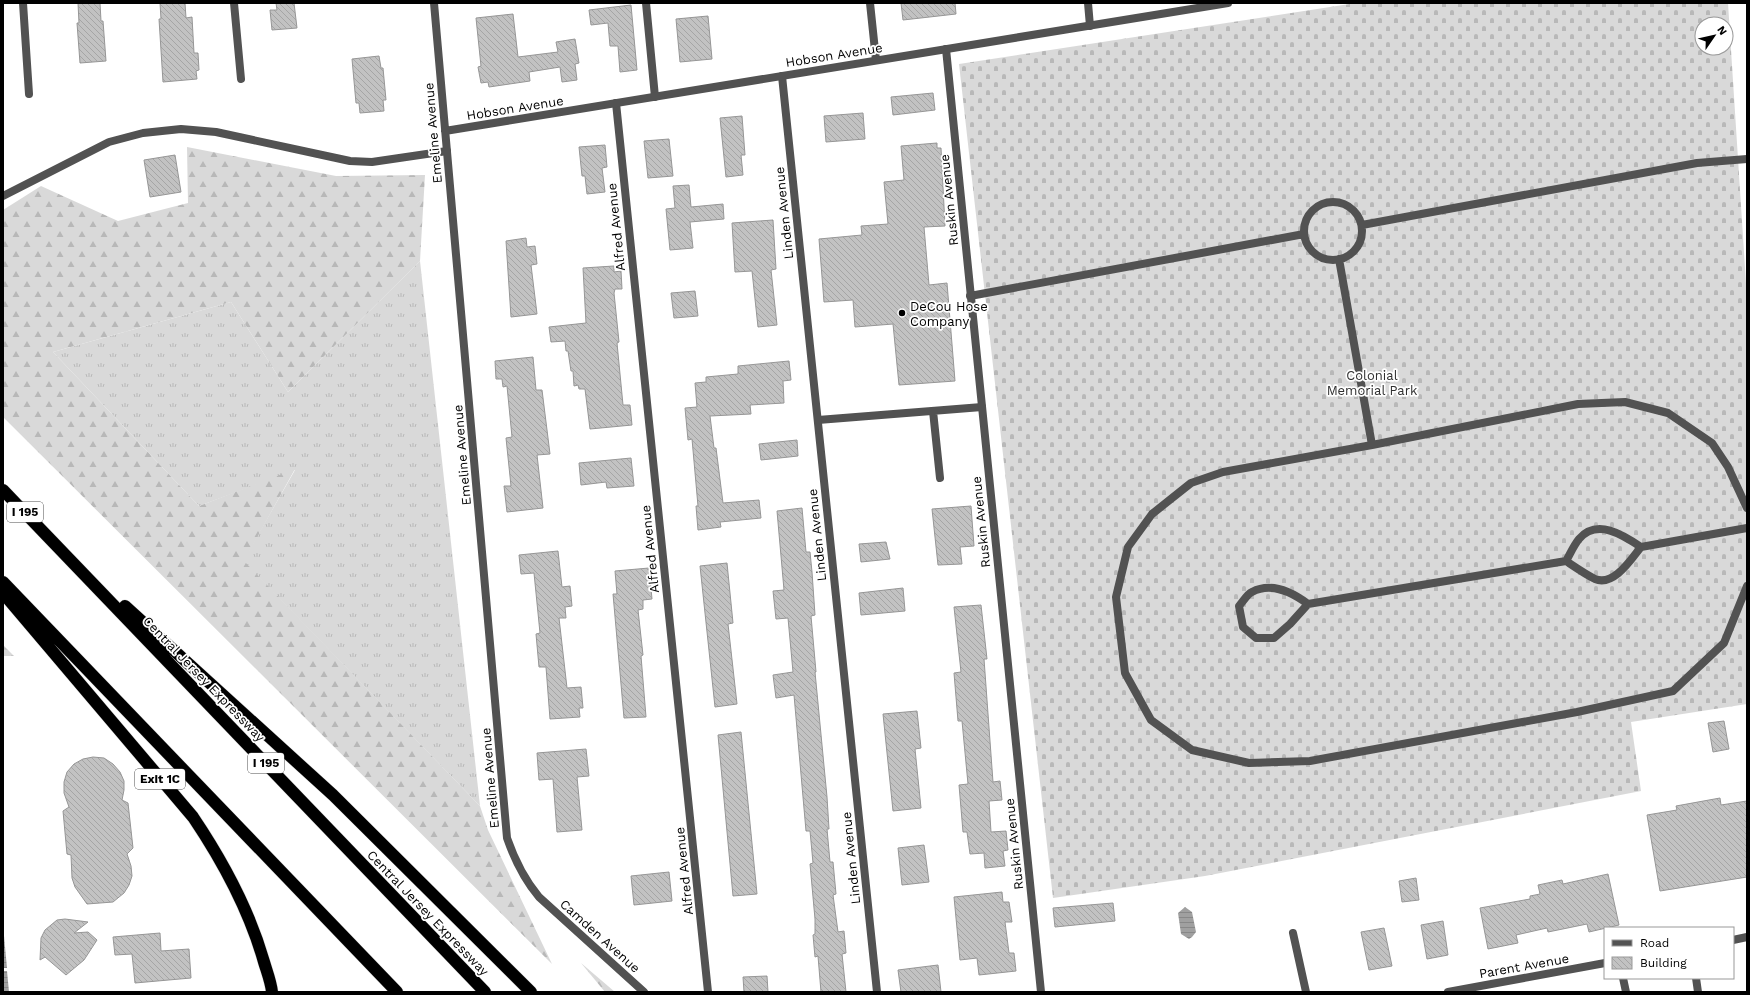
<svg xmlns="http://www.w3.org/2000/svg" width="1750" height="995" viewBox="0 0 1750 995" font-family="'Work Sans',sans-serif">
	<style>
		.grass { fill: url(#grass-tufts) }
		.forest { fill: url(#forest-firs) }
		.wetland { fill: url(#wetland-marsh) }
		.cemetery { fill: url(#cemetery-stones); fill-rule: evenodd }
		.water { fill: url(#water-rules) }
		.building { fill: url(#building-back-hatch); stroke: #969696 }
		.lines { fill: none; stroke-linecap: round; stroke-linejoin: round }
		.motorway-casing { stroke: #dbdbdb; stroke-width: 13 }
		.service { stroke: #525252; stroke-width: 8 }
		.minor { stroke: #525252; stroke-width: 8 }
		.tertiary { stroke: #525252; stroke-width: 8 }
		.motorway { stroke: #000; stroke-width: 12 }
		.poi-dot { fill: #000; stroke: #fff; stroke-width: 1.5 }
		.labels { text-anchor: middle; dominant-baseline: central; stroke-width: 3.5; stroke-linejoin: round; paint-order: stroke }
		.shield { fill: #fff; stroke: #4c4c4c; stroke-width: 1 }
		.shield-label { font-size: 12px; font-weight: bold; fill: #000 }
		.street-label { font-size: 13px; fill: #000; stroke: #fff }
		.poi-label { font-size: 13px; fill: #000; stroke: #fff; text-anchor: start }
		.park-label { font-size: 13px; fill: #303030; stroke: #fff }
	</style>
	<defs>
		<pattern id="grass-tufts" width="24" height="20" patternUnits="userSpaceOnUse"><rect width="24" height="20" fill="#d9d9d9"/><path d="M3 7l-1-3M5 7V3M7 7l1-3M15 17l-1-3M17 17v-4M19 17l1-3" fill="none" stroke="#b8b8b8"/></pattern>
		<pattern id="forest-firs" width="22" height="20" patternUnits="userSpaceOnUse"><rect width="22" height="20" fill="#d9d9d9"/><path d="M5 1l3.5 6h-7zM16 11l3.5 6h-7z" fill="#b8b8b8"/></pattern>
		<pattern id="wetland-marsh" width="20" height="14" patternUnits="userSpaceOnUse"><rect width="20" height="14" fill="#d9d9d9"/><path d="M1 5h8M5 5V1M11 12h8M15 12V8" fill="none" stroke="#b8b8b8"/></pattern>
		<pattern id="cemetery-stones" width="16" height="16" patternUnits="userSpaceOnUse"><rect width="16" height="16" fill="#d9d9d9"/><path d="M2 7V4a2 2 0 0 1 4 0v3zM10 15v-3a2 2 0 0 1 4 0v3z" fill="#b8b8b8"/></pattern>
		<pattern id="water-rules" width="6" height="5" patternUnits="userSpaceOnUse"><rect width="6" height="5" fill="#a0a0a0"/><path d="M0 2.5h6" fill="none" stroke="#888"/></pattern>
		<pattern id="building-back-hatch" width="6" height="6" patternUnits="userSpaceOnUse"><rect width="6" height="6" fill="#c2c2c2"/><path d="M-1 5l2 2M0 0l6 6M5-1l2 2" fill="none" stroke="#a5a5a5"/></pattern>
	</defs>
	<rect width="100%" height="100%" fill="#fff"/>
	<path class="grass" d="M420,261l60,545 -237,-245 52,-91 -96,36 -146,-154 178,-50 57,90z"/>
	<path class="forest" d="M187,147l149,29 89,-1 -5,86 -132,131 -57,-90 -178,50 146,154 96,-37 -51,92 236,245 8,24 64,134 -549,-547v-207l38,-24 77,35 70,-18z
		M581,963l34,29h-10z"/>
	<path class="wetland" d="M3,645l11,11h-11z"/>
	<path class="cemetery" d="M1356,3h372l19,296v405l-116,18 10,69 -436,85 -152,22 -94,-834zM1702,24h24v24h-24z"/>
	<path class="water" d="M1185,907l7,5 4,20 -4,5 -3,2 -8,-5 -3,-21z
		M3,925l4,43h-4z
		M3,971h4l2,21h-6z"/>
	<path class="building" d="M78,3h22l1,18h2l3,40 -26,2 -3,-40h2z
		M160,3h25l1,15 6,-1 2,36h4l1,17 -3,1 1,8 -34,3 -4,-63h2z
		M276,3h18l3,25 -25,2 -2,-20h7z
		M901,3h54l1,11 -53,6z
		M631,5l6,65 -17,2 -2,-26h-8l-2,-23 -17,2 -2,-15z
		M513,14l5,43 40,-5 -2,-10 19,-3 4,24 -4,1 2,16 -15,2 -2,-15 -31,5 1,9 -41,6 -1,-5 -7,1 -3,-16 3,-1 -5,-48z
		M708,16l4,43 -32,3 -4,-43z
		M379,56l2,12h2l3,32h-3l1,11 -24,2 -1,-10h-3l-4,-44z
		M933,93l2,17 -42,5 -2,-18z
		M863,113l2,26 -39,3 -2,-26z
		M742,116l3,39h-4l2,20 -17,2 -6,-59z
		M669,139l4,37 -25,2 -4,-37z
		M937,143v5h4l4,78 -21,1 5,58 18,-2 8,98 -56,4 -6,-61 -38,3 -2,-27 -29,2 -5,-63 43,-4 -1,-9 27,-2 -4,-42 20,-2 -3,-34z
		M605,145l2,22 -5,1 3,24 -18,2 -2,-18h-3l-3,-29z
		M175,155l6,37 -31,5 -6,-37z
		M689,185l2,22 32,-3 1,15 -34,3 3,26 -23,2 -4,-41 9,-1 -2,-22z
		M773,220l3,49 -5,1 6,55 -19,2 -6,-56 -17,1 -3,-49z
		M526,238l1,9 8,-1 2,18 -6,1 6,49 -26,3 -5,-76z
		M614,266v6l7,-1 1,18h-7l-1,4 5,49 -2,1 6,62h7l2,20 -42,4 -5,-40h-6l-1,-4 -4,1 -1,-15h-2l-3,-20h-2l-1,-10 -14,1 -2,-15 37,-4 -3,-55z
		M695,291l3,25 -24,2 -3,-25z
		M533,357l3,33h6l8,64 -13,1 6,53 -36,4 -3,-26h7l-5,-48 6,-1 -5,-51 -4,1 -1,-8h-6l-1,-18z
		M789,361l2,19 -8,1 1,22 -34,2 1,9 -41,2 4,32h2l7,55 36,-3 2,18 -41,4 1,5 -23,3 -2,-24h2l-6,-67 -4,1 -3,-32 12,-1 -2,-24 11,-1v-5l32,-3v-8z
		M797,440l1,16 -37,4 -2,-16z
		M631,458l3,28 -27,2 -1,-6 -25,3 -2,-22z
		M971,506l3,40 -14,1 2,17 -24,1 -6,-56z
		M802,508l4,44h4l2,20 3,43 -4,1 5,56h-1l12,125 2,32h-2l3,33h3l3,32 -3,1 5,37 6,-1 2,22 -4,1 4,38h-25l-3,-36 -3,1 -2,-22 2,-1v-15l-5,-55 3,-1 -3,-32h-4l-12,-136 -18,3 -3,-23 20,-3 -5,-54 -12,1 -3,-28 11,-1 -7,-79z
		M886,542l4,17 -29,3 -2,-18z
		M558,551l4,36 8,-1 2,20 -7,1 1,11h-7l8,70 14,-1 2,21h-4l1,9 -30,2 -4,-52h-7l-3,-33 4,-1 -6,-60 -13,1 -2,-19z
		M727,563l6,60 -5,1 9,80 -22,3 -15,-141z
		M649,568l3,31 -9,1v9l-5,1 5,45 -2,1 5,61 -22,1 -11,-124h4l-2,-23z
		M903,588l2,23 -44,4 -2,-22z
		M981,605l6,54h-3l9,123 7,-1 2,19 -13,1 2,31 15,-1 2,19 -5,1 2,15 -20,2 -1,-15 -14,1 -3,-22h-4l-4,-47 9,-1 -6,-63h-4l-4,-48 7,-1 -7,-65z
		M917,711l4,37 -6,1 6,59 -28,3 -10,-97z
		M1724,721l5,28 -16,3 -5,-29z
		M741,732l16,162 -24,2 -15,-161z
		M586,749l3,27 -12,1 5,53 -25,2 -4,-53 -14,1 -2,-27z
		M93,757l11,1 9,6 7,8 4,9v9l-2,10 6,3 5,45 -6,6 4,12 1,10 -3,9 -5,8 -11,9 -26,2 -12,-17 -3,-9 -1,-23 -4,-1 -4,-43 6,-4 -5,-14v-11l3,-10 7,-8 9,-5z
		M1720,798l1,7 26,-4v76l-87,14 -13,-76 30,-5 -1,-4z
		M924,845l5,37 -27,3 -4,-37z
		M669,872l3,29 -38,4 -3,-29z
		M1608,874l11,51 -30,7 -2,-8 -39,8 -1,-4 -31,7 2,8 -30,6 -8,-41 50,-9v-3l10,-2 -2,-9 24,-5 1,4z
		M1416,878l3,22 -17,2 -3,-21z
		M1002,892l1,10h6l3,20h-7l4,31h5l2,18 -37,4 -2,-17 -17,2 -6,-63z
		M1113,903l2,18 -60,6 -2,-19z
		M65,919l23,3 -14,11 14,-1 9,8 -13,20 -18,15 -21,-18 -5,3 1,-22 4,-8 12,-10z
		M1443,921l5,34 -21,4 -6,-34z
		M1384,928l8,38 -23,4 -8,-38z
		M160,933l1,18 28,-2 2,29 -56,5 -3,-29 -17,1 -2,-18z
		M938,965l3,27h-40l-3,-22z
		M767,976l1,16h-24l-1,-15z"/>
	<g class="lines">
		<defs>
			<path id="motorway" d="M3,490l482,502
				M3,582l394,410
				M3,593l190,224c31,46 56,92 71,145 3,10 7,20 8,30
				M125,606l208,189 198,197"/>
		</defs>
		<use href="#motorway" class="motorway-casing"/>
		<path class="service" d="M1304 231a29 29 0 1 1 58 0a29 29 0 1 1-58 0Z
			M1362,225l335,-62 50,-4
			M1339,259l33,186 -149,27 -32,11 -39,31 -24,33 -12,50 9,76 26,47 41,30 57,13 61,-2 267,-49 96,-21 51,-48 23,-57
			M970,296l334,-62
			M933,411l7,67
			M818,420l164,-13
			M1372,445l206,-41 47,-2 43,11 44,30 16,24 19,41
			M1566,561c4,-7 8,-16 13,-22 18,-21 44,-4 62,8
			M1308,604c-16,-12 -37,-22 -56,-12 -5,2 -9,10 -13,14l4,21 13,11h18l16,-14 18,-20 258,-43c9,6 19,13 29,18 19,8 37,-21 46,-32l106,-19
			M1293,933l13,59
			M1623,978l3,14
			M1696,978l2,14"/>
		<path class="minor" d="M23,3l6,91
			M234,3l7,76
			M646,3l9,94
			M870,3l6,57
			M1088,3l2,23
			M946,49l95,943
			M782,76l95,916
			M616,103l92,889
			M3,196l106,-54 34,-9 38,-4 35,3 134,29 22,1 75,-11
			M1733,940l14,-3
			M1448,992l157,-29"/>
		<path class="tertiary" d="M434,3l73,835c8,23 17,41 32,59l105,95
			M445,131l783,-128"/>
		<use href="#motorway" class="motorway"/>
	</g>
	<circle class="poi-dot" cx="902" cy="313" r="4"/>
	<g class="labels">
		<g class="shield">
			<rect x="7" y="502" width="36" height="20" rx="3"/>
			<rect x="248" y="753" width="36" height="20" rx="3"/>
			<rect x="135" y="769" width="50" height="20" rx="3"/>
		</g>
		<g class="shield-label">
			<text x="25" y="512">I 195</text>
			<text x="266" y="763">I 195</text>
			<text x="160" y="779">Exit 1C</text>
		</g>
		<g class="street-label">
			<text transform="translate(834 55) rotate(-9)">Hobson Avenue</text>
			<text transform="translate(515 108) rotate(-9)">Hobson Avenue</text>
			<text transform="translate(433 133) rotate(-95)">Emeline Avenue</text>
			<text transform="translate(949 200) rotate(-96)">Ruskin Avenue</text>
			<text transform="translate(784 213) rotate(-96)">Linden Avenue</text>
			<text transform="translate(616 227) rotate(-96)">Alfred Avenue</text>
			<text transform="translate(462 455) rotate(-95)">Emeline Avenue</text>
			<text transform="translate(981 522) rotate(-96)">Ruskin Avenue</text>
			<text transform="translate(817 535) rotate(-96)">Linden Avenue</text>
			<text transform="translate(650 549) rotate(-96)">Alfred Avenue</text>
			<text transform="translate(204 679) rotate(46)">Central Jersey Expressway</text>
			<text transform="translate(490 778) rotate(-95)">Emeline Avenue</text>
			<text transform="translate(1014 844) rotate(-96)">Ruskin Avenue</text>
			<text transform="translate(851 858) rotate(-96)">Linden Avenue</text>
			<text transform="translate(684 871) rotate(-96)">Alfred Avenue</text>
			<text transform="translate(428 913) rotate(46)">Central Jersey Expressway</text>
			<text transform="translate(600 936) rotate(42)">Camden Avenue</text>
			<text transform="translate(1524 966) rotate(-10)">Parent Avenue</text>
		</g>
		<g class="poi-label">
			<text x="910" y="306">DeCou Hose<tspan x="910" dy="15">Company</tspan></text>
		</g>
		<g class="park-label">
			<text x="1372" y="375">Colonial<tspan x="1372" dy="15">Memorial Park</tspan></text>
		</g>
	</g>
	<rect width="1750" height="995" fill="none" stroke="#000000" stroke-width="8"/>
	<rect x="1604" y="927" width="130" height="52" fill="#ffffff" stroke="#999999"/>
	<rect x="1612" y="940" width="20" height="6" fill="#525252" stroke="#999999"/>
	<text x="1640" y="947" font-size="12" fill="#000000">Road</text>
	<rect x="1612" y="957" width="20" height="12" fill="url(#building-back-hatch)" stroke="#999999"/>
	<text x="1640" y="967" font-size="12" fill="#000000">Building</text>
	<g transform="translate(1714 36) rotate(56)"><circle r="19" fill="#ffffff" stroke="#999999"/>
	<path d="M0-3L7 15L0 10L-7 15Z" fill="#000000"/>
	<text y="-6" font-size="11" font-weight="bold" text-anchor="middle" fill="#000000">N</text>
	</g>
</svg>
